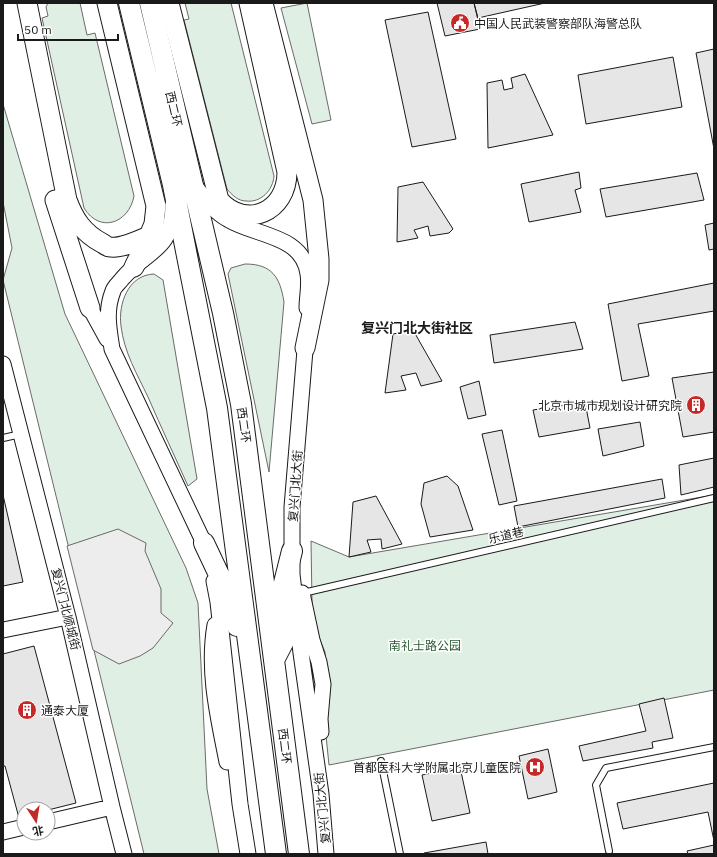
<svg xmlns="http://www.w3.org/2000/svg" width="717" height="857" viewBox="0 0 717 857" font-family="'IBM Plex Sans','Noto Sans SC',sans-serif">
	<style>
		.green { fill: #e0efe3; stroke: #6a6a6a }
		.parking { fill: #ededed; stroke: #6a6a6a }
		.building { fill: #e6e6e6; stroke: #1a1a1a }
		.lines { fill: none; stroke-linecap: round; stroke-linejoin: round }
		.service-casing { stroke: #1a1a1a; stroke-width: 8 }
		.tertiary-casing { stroke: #1a1a1a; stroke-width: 17 }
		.primary-casing { stroke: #1a1a1a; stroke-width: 21 }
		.trunk-casing { stroke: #1a1a1a; stroke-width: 22 }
		.service { stroke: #fff; stroke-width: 6 }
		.tertiary { stroke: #fff; stroke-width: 15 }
		.primary { stroke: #fff; stroke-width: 19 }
		.trunk { stroke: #fff; stroke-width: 20 }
		.labels { text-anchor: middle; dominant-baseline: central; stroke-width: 3; stroke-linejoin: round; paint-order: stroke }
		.poi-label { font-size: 12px; fill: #1a1a1a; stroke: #fff; text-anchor: start }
		.street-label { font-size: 12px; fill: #1a1a1a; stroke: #fff }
		.park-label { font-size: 12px; fill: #2b5a34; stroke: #fff }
		.quarter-label { font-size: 14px; font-weight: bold; fill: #1a1a1a; stroke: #fff }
	</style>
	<rect width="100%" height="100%" fill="#fff"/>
	<path class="green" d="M48,3h32l7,32 8,-2 39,163c-5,27 -34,38 -50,12l-42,-190 6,-2 -2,-9z
		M185,3h46l43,173c-1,14 -13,27 -28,25 -8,0 -14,-6 -19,-12l-43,-169 5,-1z
		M307,3l24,117 -19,4 -31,-116z
		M3,104l62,210 121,254 12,35 9,186 12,65h-75l-141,-574 9,-32 -9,-46z
		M245,264c27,0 35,13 39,38l-15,170 -41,-198 3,-6z
		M154,274l9,6 34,199 -9,7c-13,-29 -27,-59 -40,-89 -11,-23 -24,-45 -27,-71 -3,-22 7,-51 33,-52z
		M714,495v195l-385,75 -5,-49 3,-24 -2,-40 -10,-24 -3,-25 -1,-62 38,16z"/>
	<path class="parking" d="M118,529l28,14 -1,8 16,38v24l12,10 -20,25 -13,8 -21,8 -26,-14 -26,-104z"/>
	<path class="building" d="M437,3h37l6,26 -35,7z
		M474,3h71l-67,15z
		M428,12l28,127 -44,8 -27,-127z
		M714,49v100l-18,-96z
		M673,57l9,50 -96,17 -8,-49z
		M525,74l28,61 -65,13 -1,-65 15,-3 2,10 9,-2 -2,-10z
		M579,172l2,16 -6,2 6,22 -52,10 -8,-38z
		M697,173l7,27 -98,17 -6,-28z
		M423,182l30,47 -4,4 -19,3 -2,-10 -14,4 4,8 -21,4 1,-55z
		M714,223v26l-5,1 -4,-25z
		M714,283v28l-76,13 11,52 -27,5 -14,-77z
		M575,322l8,27 -89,14 -4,-28z
		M413,330l29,51 -21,5 -5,-13 -15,3 5,14 -21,3 8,-59z
		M714,372v60l-31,5 -11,-59z
		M479,381l7,34 -18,4 -8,-32z
		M585,402l5,26 -51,9 -6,-27z
		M640,422l4,24 -41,10 -5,-27z
		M502,430l15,71 -18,4 -17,-71z
		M714,458v29l-33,8 -2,-30z
		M447,476l11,10 15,44 -43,7 -9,-33 3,-21z
		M662,479l3,19 -147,29 -4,-21z
		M3,495l20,87 -20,4z
		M376,496l26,48 -20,5 -1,-10 -14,1 4,12 -22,5 4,-55z
		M34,646l42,157 -28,7 -24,-1v8l-5,1 -14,-52h-2v-112z
		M664,698l9,40 -21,4 1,6 -70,13 -4,-15 67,-15 -7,-27z
		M548,749l9,43 -29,7 -9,-43z
		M460,767l10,46 -38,8 -10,-46z
		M714,783v58l-6,-29 -85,17 -6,-26z
		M486,842l2,12h-64v-1z
		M714,845v9h-26l-1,-3z"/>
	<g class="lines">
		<defs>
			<path id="service" d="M3,438l18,-4
				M303,593l411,-95
				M381,761l19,93
				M609,851l-13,-66 10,-17 108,-21"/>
			<path id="tertiary" d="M195,186c10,13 19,26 34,34 27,16 74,15 79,54 2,11 -1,23 -1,34
				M173,204c0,48 -26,45 -51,75 -3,4 -8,8 -9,12 -8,20 -4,38 -1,58l92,194 3,9
				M90,308l17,31
				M306,338l-14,169v67l9,79 20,141 5,60
				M3,364l65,253 44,190 12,47
				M214,581l4,21 22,202 8,50
				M302,593l10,47 7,22 4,22 -3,35 1,13
				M215,625c-8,46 3,91 12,137
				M3,630l65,-13
				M48,822l64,-15
				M3,832l21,-5"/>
			<path id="primary" d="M27,3l40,197c7,19 16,33 35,43 2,1 5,4 8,4 10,2 30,-7 39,-11l5,-12 2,-18 -49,-203
				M169,3l50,197c27,30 68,12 68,-28l-38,-169
				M263,3l50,197 6,59v21l-14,68
				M55,200l35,108
				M134,267l15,-31"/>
			<path id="trunk" d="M129,3l44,182 44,223 59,446
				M150,3l73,310 18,91 58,450
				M204,543l17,36 16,47
				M274,660l12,-23 -3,-50 9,-36"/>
		</defs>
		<use href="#service" class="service-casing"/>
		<use href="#tertiary" class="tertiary-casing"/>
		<use href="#primary" class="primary-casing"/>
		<use href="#trunk" class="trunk-casing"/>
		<use href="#service" class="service"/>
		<use href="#tertiary" class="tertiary"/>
		<use href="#primary" class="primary"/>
		<use href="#trunk" class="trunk"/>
	</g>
	<defs>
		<symbol id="civic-disc" viewBox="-11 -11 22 22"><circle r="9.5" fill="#c62828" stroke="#fff"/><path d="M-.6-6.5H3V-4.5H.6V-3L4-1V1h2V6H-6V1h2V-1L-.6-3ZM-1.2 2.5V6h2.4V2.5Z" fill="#fff"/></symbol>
		<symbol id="building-disc" viewBox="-11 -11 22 22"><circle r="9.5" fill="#c62828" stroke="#fff"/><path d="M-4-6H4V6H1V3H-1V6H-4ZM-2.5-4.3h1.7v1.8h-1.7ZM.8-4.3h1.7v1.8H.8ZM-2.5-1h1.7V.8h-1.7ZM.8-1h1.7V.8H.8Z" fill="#fff"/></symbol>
		<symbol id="hospital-disc" viewBox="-11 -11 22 22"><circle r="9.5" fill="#c62828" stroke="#fff"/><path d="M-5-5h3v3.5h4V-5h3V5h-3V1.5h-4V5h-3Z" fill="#fff"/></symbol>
	</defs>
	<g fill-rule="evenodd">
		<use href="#civic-disc" x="449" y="12" width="22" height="22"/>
		<use href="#building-disc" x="685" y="394" width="22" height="22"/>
		<use href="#building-disc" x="16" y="699" width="22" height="22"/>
		<use href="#hospital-disc" x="524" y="756" width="22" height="22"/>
	</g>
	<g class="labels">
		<g class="poi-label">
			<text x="474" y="23">中国人民武装警察部队海警总队</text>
			<text x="682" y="405" text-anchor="end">北京市城市规划设计研究院</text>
			<text x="41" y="710">通泰大厦</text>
			<text x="521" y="767" text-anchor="end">首都医科大学附属北京儿童医院</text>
		</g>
		<g class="street-label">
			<text transform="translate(174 109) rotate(77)">西二环</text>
			<text transform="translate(244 425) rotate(82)">西二环</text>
			<text transform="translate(295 486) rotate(-86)">复兴门北大街</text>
			<text transform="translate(506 535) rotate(-13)">乐道巷</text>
			<text transform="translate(66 609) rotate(76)">复兴门北顺城街</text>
			<text transform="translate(285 746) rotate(83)">西二环</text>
			<text transform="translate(322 808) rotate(-96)">复兴门北大街</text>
		</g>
		<g class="park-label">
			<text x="425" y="645">南礼士路公园</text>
		</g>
		<g class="quarter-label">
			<text x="417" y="328">复兴门北大街社区</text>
		</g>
	</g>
	<rect width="717" height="857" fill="none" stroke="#1a1a1a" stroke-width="8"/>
	<g transform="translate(36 821) rotate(168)"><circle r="19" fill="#ffffff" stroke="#a3a3a3"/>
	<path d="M0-3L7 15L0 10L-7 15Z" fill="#c62828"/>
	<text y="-6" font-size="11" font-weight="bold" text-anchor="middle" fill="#1a1a1a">北</text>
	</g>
	<path d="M18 34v6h100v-6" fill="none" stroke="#1a1a1a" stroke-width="2"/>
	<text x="24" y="34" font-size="12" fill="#1a1a1a" stroke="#ffffff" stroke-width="3" paint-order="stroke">50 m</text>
</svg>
